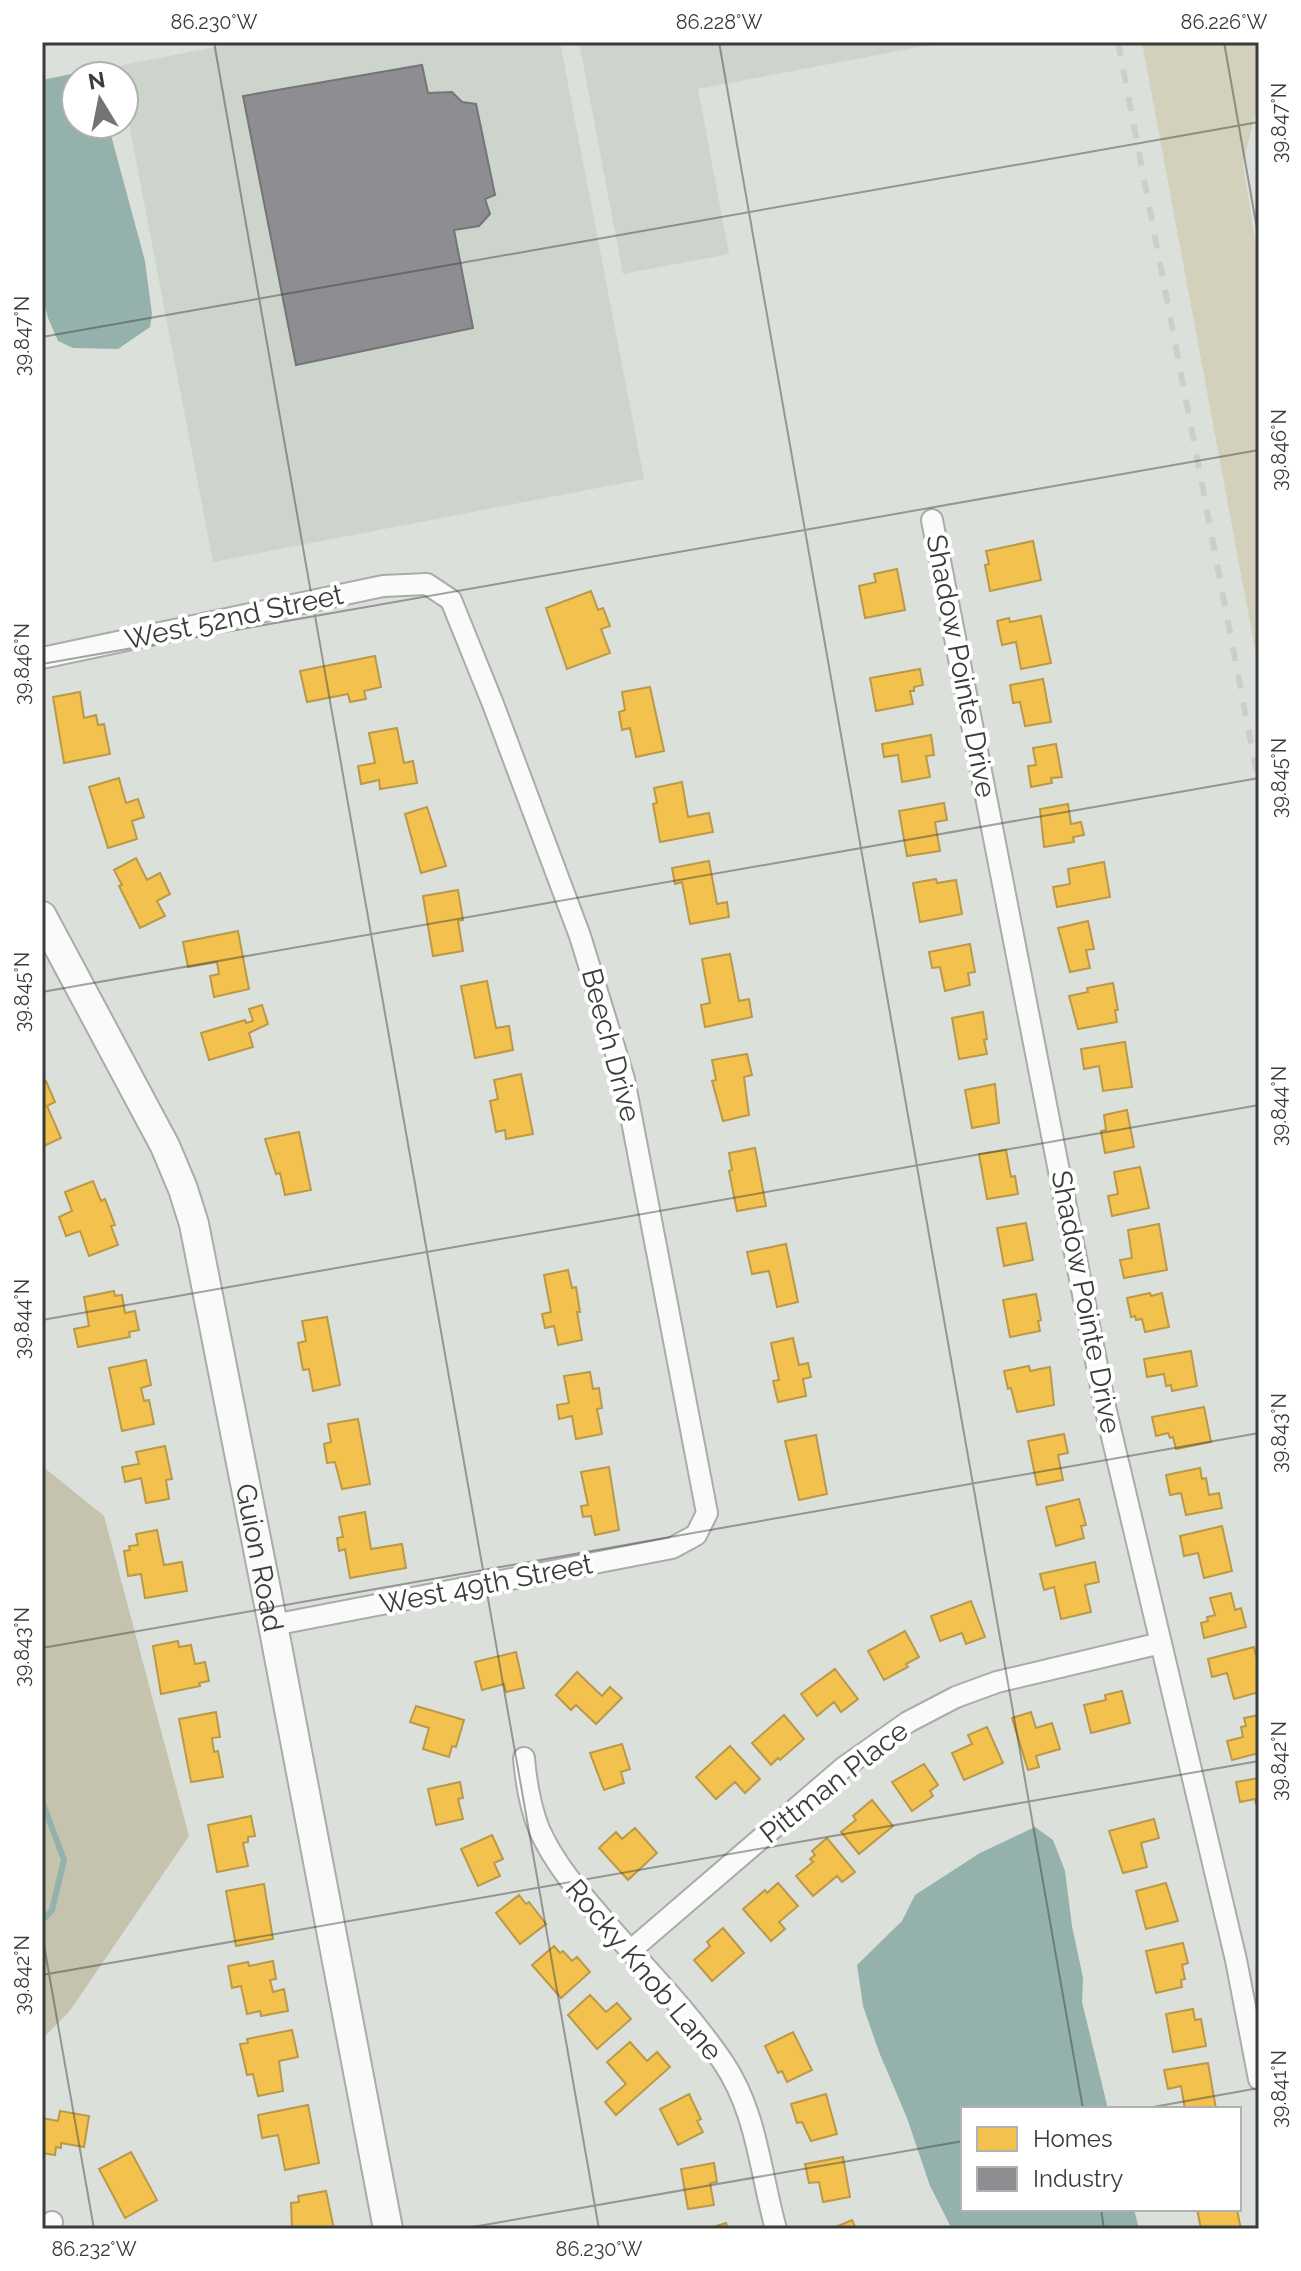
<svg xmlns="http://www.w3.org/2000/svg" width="1301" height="2271" viewBox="0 0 1301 2271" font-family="Raleway,sans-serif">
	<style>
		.built { fill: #cdd4cb }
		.green { fill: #d3d0bc }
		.forest { fill: #c5c2ad }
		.water { fill: #94b2ab }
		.homes { fill: #f2c14e; stroke: #ba9948; stroke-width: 2 }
		.industry { fill: #8d8d92; stroke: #747577; stroke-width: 2 }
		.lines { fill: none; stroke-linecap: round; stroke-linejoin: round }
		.stream { stroke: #94b2ab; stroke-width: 6 }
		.street-casing { stroke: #a9aca9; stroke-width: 24 }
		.secondary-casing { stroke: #a9aca9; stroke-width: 32 }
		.street { stroke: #fafafa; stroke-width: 20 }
		.secondary { stroke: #fafafa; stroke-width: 28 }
		.rail { stroke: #cdcdcd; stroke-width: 6; stroke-dasharray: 14 14; stroke-linecap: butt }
		.ticks { fill: none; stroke: #393c39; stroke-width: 2; stroke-opacity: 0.45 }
		.labels { text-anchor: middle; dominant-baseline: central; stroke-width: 8; stroke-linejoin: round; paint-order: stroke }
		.street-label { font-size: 28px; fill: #393c39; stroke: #fff }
		.neatline { fill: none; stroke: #393c39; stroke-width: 3 }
		.ticks-label { font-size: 20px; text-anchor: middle; fill: #393c39 }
	</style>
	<rect width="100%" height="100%" fill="#dce0db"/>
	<path class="built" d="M241,42h319l84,437 -431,83 -89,-464v-22h-4l-2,-10z
		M579,42h367l-248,47 31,165 -106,20z"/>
	<path class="green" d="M1142,42h117v57l-16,65 16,101v406z"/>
	<path class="forest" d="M42,1466l62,50 85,320 -120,176 -27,27z"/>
	<path class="water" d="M81,72l6,4h-11v48h32l37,137 7,53 -2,13 -32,22 -45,-1 -15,-7 -10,-23 -6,-23v-215z
		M1035,1827l18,13 12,31 7,55 11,52 -1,24 26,107h-145v100h171l5,20h-187l-22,-43 -23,-68 -28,-66 -16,-46 -6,-41 45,-44 13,-26 65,-42z"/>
	<path class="homes" d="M1033,541l8,39 -51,11 -5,-26 4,-1 -3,-13z
		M897,569l8,41 -40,8 -6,-32 17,-4 -2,-8z
		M591,591l7,19 5,-2 7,18 -9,3 9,24 -43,16 -21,-61z
		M1041,616l10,47 -30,6 -5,-27 -14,3 -5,-24 12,-3 1,4z
		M375,656l6,31 -17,4 2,8 -16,3 -2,-8 -41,8 -7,-31z
		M920,669l3,16 -9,2v4h-4l3,13 -37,7 -6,-33z
		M1043,679l8,43 -26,4 -5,-24 -7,1 -3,-18z
		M650,687l14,64 -28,6 -6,-29 -8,2 -3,-18 6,-2 -3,-18z
		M80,692l4,26 12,-3 2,10 6,-1 6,30 -46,9 -11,-66z
		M397,728l7,35 9,-2 4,22 -37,6 -1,-9 -18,4 -3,-18 17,-3 -6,-30z
		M931,735l3,20 -8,1 4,21 -28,5 -4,-27 -14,2 -2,-13z
		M1056,744l6,33 -11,1 1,5 -21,4 -3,-21 8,-1 -3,-17z
		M119,778l7,25 12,-4 6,18 -12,4 5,18 -29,9 -19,-61z
		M682,782l6,35 21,-4 4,19 -53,10 -7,-38 4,-1 -3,-15z
		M944,803l3,17 -12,2 5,29 -33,5 -8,-45z
		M1068,804l3,20 10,-2 3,13 -11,2 1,5 -30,5 -4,-38z
		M427,807l19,59 -25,7 -16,-59z
		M136,858l11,22 13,-7 10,21 -13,7 8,15 -25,12 -21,-42 3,-1 -8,-15z
		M709,861l8,43 10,-2 2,15 -39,7 -8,-42 -7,2 -3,-16z
		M1104,862l6,35 -53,10 -4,-20 17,-3 -2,-15z
		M936,879l1,4 19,-3 6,34 -42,8 -7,-39z
		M458,890l5,30 -5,1 5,30 -30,5 -10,-60z
		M1088,921l6,28 -8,1 4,18 -20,4 -12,-44z
		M238,931l11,58 -35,8 -4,-21 9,-2 -2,-12 -29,5 -5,-25z
		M970,944l5,28 -7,1 2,12 -25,6 -5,-24 -8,1 -3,-16z
		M730,954l9,47 10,-2 3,18 -47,10 -4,-22 9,-2 -8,-44z
		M487,981l9,47 13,-2 4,24 -38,8 -14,-72z
		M1113,983l5,27h-3l2,12 -39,7 -9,-33 19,-4 -1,-4z
		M262,1005l6,19 -19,9 4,14 -44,13 -8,-27 44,-13 1,3 7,-2 -4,-12z
		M983,1012l4,27 -3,1 3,14 -28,5 -7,-41z
		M1125,1042l7,45 -29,4 -4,-25 -15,3 -3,-20z
		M747,1054l5,21 -8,2 5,38 -26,6 -11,-40 4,-1 -4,-20z
		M521,1074l12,60 -27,5 -1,-9 -9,2 -6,-31 8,-2 -4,-19z
		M46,1081l9,21 -8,4 14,32 -19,9v-64z
		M995,1084l4,39 -27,5 -7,-38z
		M1127,1110l7,37 -29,6 -4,-22 5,-1 -2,-15z
		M299,1132l12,58 -26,5 -5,-22 -4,1 -11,-35z
		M755,1148l11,58 -29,5 -8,-40 3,-1 -3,-17z
		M1006,1150l5,27 4,-1 3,18 -31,5 -8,-45z
		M1140,1167l9,41 -37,8 -4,-20 10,-2 -4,-22z
		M93,1181l8,20 4,-2 10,26 -4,1 7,19 -29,11 -9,-25 -14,5 -7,-19 13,-6 -7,-19z
		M1026,1223l7,37 -29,6 -7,-38z
		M1159,1224l8,46 -43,8 -4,-18 12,-2 -4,-28z
		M786,1244l12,58 -21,5 -8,-36 -17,3 -5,-22z
		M568,1270l4,18 4,-1 4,25h-3l5,28 -24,5 -4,-19 -9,2 -3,-14 9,-2 -7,-37z
		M114,1291l1,5 7,-1 3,18 10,-2 4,19 -10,2 1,5 -52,10 -4,-18 15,-3 -5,-29z
		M1150,1293l1,3 11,-3 7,34 -24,5 -3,-13 -6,1 -1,-4 -4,1 -4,-19z
		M1036,1294l5,26 -3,1 2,10 -30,6 -7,-37z
		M327,1317l13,68 -27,6 -4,-22 -6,1 -5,-27 8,-2 -4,-20z
		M793,1338l6,27 9,-2 3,14 -8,2 3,17 -28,6 -5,-21 6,-1 -8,-37z
		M1191,1351l6,35 -25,5 -1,-6 -5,1 -2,-12 -17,3 -3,-18z
		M146,1360l5,25 -10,3 3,13 5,-1 5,24 -32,7 -13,-63z
		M1029,1366l1,5 20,-4 4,38 -37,7 -6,-24 -3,1 -4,-18z
		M590,1372l3,17 6,-1 3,20 -5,1 5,25 -26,5 -4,-23 -13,3 -2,-14 12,-2 -5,-27z
		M1204,1407l7,35 -35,7 -3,-12 -3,1 -2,-5 -12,3 -4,-19z
		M358,1419l12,65 -28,5 -7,-27 -8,1 -3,-19 7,-2 -3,-18z
		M1064,1434l4,19 -10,2 5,25 -26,5 -9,-44z
		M816,1435l11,59 -28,6 -14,-59z
		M165,1446l7,33 -6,1 3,19 -23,4 -5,-25 -16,4 -3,-15 17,-3 -3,-12z
		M609,1467l10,63 -24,5 -4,-19 -8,1 -2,-11 7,-1 -7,-33z
		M1200,1468l2,11 4,-1 3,17 10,-2 3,15 -36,7 -5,-22 -11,2 -4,-20z
		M1079,1499l7,26 -5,1 3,12 -28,8 -10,-39z
		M365,1512l6,37 31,-5 4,24 -56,10 -5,-29 -6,2 -2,-13 6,-1 -4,-20z
		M1222,1526l10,45 -28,7 -6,-25 -14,3 -4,-20z
		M157,1530l7,35 18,-3 5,29 -42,7 -4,-24 -13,2 -4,-25 6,-1 -1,-4 9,-1 -2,-11z
		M1095,1562l4,20 -14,3 6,27 -30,7 -7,-32 -10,3 -4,-16z
		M1231,1593l4,17 6,-2 5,19 -42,11 -3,-15 7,-2 -1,-4 8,-2 -5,-17z
		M971,1601l14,36 -19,7 -4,-11 -22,8 -9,-25z
		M905,1631l14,26 -13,7 2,3 -24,13 -16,-29z
		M178,1641l1,6 12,-2 4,19 10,-2 4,19 -10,2 1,3 -39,8 -8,-48z
		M1254,1647l5,21v24l-25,7 -7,-26 -15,4 -4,-18z
		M516,1652l8,36 -18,4 -2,-8 -22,6 -7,-28z
		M835,1669l23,30 -17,13 -7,-10 -17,14 -16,-22z
		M577,1672l25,24 8,-9 12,11 -26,26 -20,-19 -5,5 -15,-15z
		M1122,1691l8,32 -39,10 -7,-28 22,-5 -1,-5z
		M416,1706l48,14 -8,27 -4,-1 -3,11 -26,-8 6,-21 -19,-6z
		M216,1712l4,25 -8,1 2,14 4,-1 5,26 -32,5 -12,-63z
		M1031,1712l5,16 16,-5 8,26 -24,7 3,11 -11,3 -16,-52z
		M784,1715l20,24 -24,21 -2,-2 -7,7 -19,-22z
		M1259,1715v38l-27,7 -5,-19 16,-4 -2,-10 5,-1 -2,-8z
		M987,1727l16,36 -39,17 -12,-27 20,-9 -4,-9z
		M622,1744l8,25 -9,3 3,11 -20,7 -14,-37z
		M730,1746l30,33 -15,14 -10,-11 -19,17 -20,-22z
		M924,1764l14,21 -8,6 3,5 -21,15 -20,-29z
		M1259,1778v27l-3,-1 -1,-5 -15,3 -4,-20z
		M460,1782l3,16 -5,1 5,20 -27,6 -8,-36z
		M872,1800l21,26 -34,28 -18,-22 15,-12 -3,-4z
		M251,1816l4,20 -7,1v5l-5,1 5,23 -31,6 -9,-47z
		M1154,1819l5,19 -18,5 6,24 -24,6 -14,-42z
		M635,1828l22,25 -29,27 -29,-32 17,-16 6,7z
		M492,1835l11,24 -9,4 6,13 -22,10 -17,-37z
		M827,1838l28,34 -13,10 -5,-6 -24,20 -17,-20 17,-14 -3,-3 5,-4 -3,-4z
		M778,1883l20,23 -19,16 6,7 -14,12 -28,-32 22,-19 2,3z
		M1166,1883l12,38 -32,8 -10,-38z
		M264,1884l9,55 -37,7 -10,-55z
		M519,1895l7,9 3,-2 17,22 -26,20 -24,-31z
		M723,1928l21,25 -32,28 -18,-21 16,-14 -3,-4z
		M1183,1943l5,20 -6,2 3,14 -4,1 1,7 -26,6 -10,-42z
		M554,1946l6,7 3,-2 9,10 5,-4 13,15 -29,26 -29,-33z
		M273,1961l3,18 -6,1 3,12 11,-3 4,22 -27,5 -1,-5 -13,3 -6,-28 -9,2 -4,-22 20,-4 1,4z
		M590,1995l16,17 11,-9 14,16 -34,30 -29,-34z
		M1193,2009l2,11 6,-1 5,27 -33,6 -7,-38z
		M292,2030l6,27 -19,4 4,30 -25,5 -5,-22 -6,1 -7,-31 8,-1 -1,-4z
		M793,2032l19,38 -25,12 -5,-11 -4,2 -13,-27z
		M630,2042l17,19 10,-9 13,15 -54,48 -11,-13 21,-18 -19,-22z
		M1208,2063l8,46h-31l-4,-23 -13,3 -4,-19z
		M689,2094l12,25 -4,2 6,11 -25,13 -18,-36z
		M826,2094l11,40 -26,7 -9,-19 -5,1 -6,-19z
		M308,2105l11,58 -34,7 -7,-35 -16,3 -4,-23z
		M60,2111l29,5 -5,31 -23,-4v5l-5,-1 -1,8 -13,-2v-35l16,3z
		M131,2152l26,48 -32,18 -26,-49z
		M843,2157l7,40 -27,5 -4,-20 -10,1 -4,-19z
		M714,2163l3,19 -7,1 4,22 -26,4 -7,-40z
		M326,2191l8,38h-42l-1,-26 8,-1 -1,-6z
		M1197,2209l40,1 4,19h-40z
		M852,2220l4,9h-25z
		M726,2223l2,6h-21z"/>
	<path class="industry" d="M422,65l6,28 24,-1 10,10 14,2 19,91 -10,4 5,15 -11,12 -25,4 19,98 -177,37 -53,-269z"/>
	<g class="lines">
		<path class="stream" d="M42,1801l22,59 -12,50 -10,11"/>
		<defs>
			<path id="street" d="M932,520l173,887 131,553 23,119
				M42,658l341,-72 44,-2 24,16 42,104 87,232 44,143 83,434 -11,22 -24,13 -399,77
				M524,1758c2,24 6,48 15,71 16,36 41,64 67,94 39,45 83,89 117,139 34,50 37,110 53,167
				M630,1951l213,-183 65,-46 48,-25 41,-15 164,-39
				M49,2229l3,-7"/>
			<g id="secondary">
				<path id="s1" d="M42,916l123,230 18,43 11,35 79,401 115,604"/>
			</g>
		</defs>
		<use href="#street" class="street-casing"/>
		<use href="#secondary" class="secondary-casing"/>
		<use href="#street" class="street"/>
		<use href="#secondary" class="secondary"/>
		<path class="rail" d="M1118,42l141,743"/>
	</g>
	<path class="ticks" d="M214,42l385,2187M719,42l364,2067M1224,42l35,198M42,337l1217,-215M42,664l1217,-214M42,992l1217,-214M42,1320l1217,-215M42,1648l1217,-215M42,1934l52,295M42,1975l1217,-214M1142,2109l117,-21M1101,2209l3,20M461,2229l502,-88"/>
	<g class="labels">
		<g class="street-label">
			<text transform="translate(234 617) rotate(-12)">West 52nd Street</text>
			<text transform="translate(961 666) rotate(79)">Shadow Pointe Drive</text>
			<text transform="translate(611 1045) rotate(75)">Beech Drive</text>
			<text transform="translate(1086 1302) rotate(79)">Shadow Pointe Drive</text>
			<text stroke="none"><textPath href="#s1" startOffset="684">Guion Road</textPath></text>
			<text transform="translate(486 1584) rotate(-11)">West 49th Street</text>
			<text transform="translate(834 1782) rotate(-38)">Pittman Place</text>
			<text transform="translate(644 1970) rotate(50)">Rocky Knob Lane</text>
		</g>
	</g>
	<rect width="1301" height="2271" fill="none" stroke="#ffffff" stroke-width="88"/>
	<rect x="961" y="2107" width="280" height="104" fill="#ffffff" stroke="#b0b1b0" stroke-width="2"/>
	<rect x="977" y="2127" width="40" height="24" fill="#f2c14e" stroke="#b0b1b0" stroke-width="2"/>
	<text x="1033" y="2147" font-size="24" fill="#393c39">Homes</text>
	<rect x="977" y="2167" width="40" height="24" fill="#8d8d92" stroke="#b0b1b0" stroke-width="2"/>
	<text x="1033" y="2187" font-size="24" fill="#393c39">Industry</text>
	<g transform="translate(100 100) rotate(350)"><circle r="38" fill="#ffffff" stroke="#b0b1b0" stroke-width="2"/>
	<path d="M0-6L14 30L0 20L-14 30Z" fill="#727572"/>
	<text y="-12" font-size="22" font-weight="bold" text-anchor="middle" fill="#393c39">N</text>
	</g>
	<rect x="44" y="44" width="1213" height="2183" class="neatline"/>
	<g class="ticks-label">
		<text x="214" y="29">86.230°W</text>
		<text x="719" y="29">86.228°W</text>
		<text x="1224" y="29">86.226°W</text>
		<text transform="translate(1279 123) rotate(-90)" y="7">39.847°N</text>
		<text transform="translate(22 336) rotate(-90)" y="7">39.847°N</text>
		<text transform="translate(1279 450) rotate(-90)" y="7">39.846°N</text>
		<text transform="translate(22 664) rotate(-90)" y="7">39.846°N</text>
		<text transform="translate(1279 778) rotate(-90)" y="7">39.845°N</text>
		<text transform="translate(22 992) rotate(-90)" y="7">39.845°N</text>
		<text transform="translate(1279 1106) rotate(-90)" y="7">39.844°N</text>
		<text transform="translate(22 1319) rotate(-90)" y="7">39.844°N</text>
		<text transform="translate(1279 1433) rotate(-90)" y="7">39.843°N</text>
		<text transform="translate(22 1647) rotate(-90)" y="7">39.843°N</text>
		<text transform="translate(1279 1761) rotate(-90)" y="7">39.842°N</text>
		<text transform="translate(22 1975) rotate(-90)" y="7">39.842°N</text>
		<text transform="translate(1279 2089) rotate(-90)" y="7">39.841°N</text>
		<text x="94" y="2256">86.232°W</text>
		<text x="599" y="2256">86.230°W</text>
	</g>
</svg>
